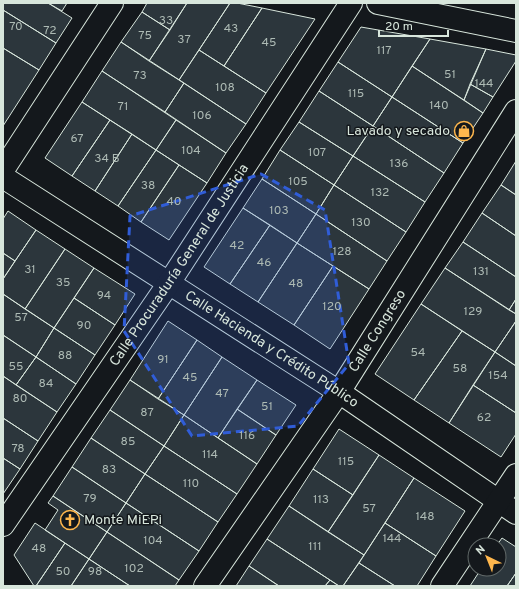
<svg xmlns="http://www.w3.org/2000/svg" width="519" height="589" viewBox="0 0 519 589" font-family="Overpass,sans-serif">
	<style>
		.building { fill: #2c363c; stroke: #d8e6dc }
		.lines { fill: none; stroke-linecap: round; stroke-linejoin: round }
		.minor-casing { stroke: #d8e6dc; stroke-width: 24 }
		.minor { stroke: #14181c; stroke-width: 22 }
		.marked { fill: #305dd8; fill-opacity: 0.2; stroke: #305dd8; stroke-width: 3; stroke-dasharray: 8 5; stroke-linejoin: round }
		.labels { text-anchor: middle; dominant-baseline: central; stroke-width: 3; stroke-linejoin: round; paint-order: stroke }
		.number-label { font-size: 12px; fill: #adbab4 }
		.poi-label { font-size: 14px; fill: #d8e6dc; stroke: #14181c; text-anchor: end }
		.street-label { font-size: 14px; fill: #d8e6dc; stroke: #14181c }
	</style>
	<rect width="100%" height="100%" fill="#14181c"/>
	<path class="building" d="M3,3h45l24,15 -16,25 -53,-33z
		M48,3h19l-5,8z
		M147,3h40l-17,27 -28,-18z
		M187,3h43l-51,77 -30,-19z
		M230,3h7l25,5 -38,58 -25,-16z
		M262,8l53,11 -49,74 -42,-27z
		M3,10l53,33 -17,27 -36,-22z
		M142,12l28,18 -21,31 -28,-19z
		M361,27l69,12 -38,58 -54,-35z
		M430,39l56,10 -22,51 -52,-34z
		M121,42l63,41 -19,29 -63,-41z
		M3,48l36,22 -36,56z
		M486,49l30,6v6l-23,36 -23,-13z
		M199,50l67,43 -20,31 -67,-44z
		M338,62l54,35 -19,29 -54,-35z
		M412,66l71,47 -20,30 -71,-46z
		M102,71l74,49 -20,30 -74,-48z
		M184,83l62,41 -20,29 -61,-41z
		M470,84l23,13 -10,16 -19,-13z
		M319,91l54,35 -20,30 -54,-34z
		M392,97l71,46 -19,30 -71,-47z
		M82,102l28,18 -38,56 -27,-18z
		M110,120l22,14 -37,57 -23,-15z
		M176,120l50,33 -19,30 -51,-33z
		M299,122l54,34 -19,29 -54,-35z
		M373,126l71,47 -19,29 -72,-46z
		M132,134l24,16 -38,56 -23,-15z
		M156,150l23,15 -38,57 -23,-16z
		M280,150l54,35 -18,29 -54,-35z
		M353,156l72,46 -19,30 -72,-47z
		M516,161v34l-15,-10z
		M179,165l28,18 -38,57 -28,-18z
		M262,179l54,35 -19,29 -54,-35z
		M334,185l72,47 -19,29 -71,-47z
		M501,185l15,10v41l-34,-23z
		M243,208l27,17 -40,59 -26,-17z
		M8,211l28,19 -21,31 -12,-8v-34z
		M482,213l34,23v41l-53,-35z
		M316,214l71,47 -18,28 -72,-46z
		M270,225l27,18 -39,59 -28,-18z
		M36,230l29,19 -40,60 -22,-15v-15z
		M463,242l53,35v22l-7,11 -64,-42z
		M297,243l36,23 -39,59 -36,-23z
		M65,249l29,19 -40,60 -29,-19z
		M3,253l12,8 -12,18z
		M333,266l36,23 -39,60 -36,-24z
		M94,268l41,26 -20,31 -41,-27z
		M445,268l71,46v7l-21,31 -74,-48z
		M3,294l51,34 -18,29 -33,-22z
		M74,298l41,27 -20,30 -41,-27z
		M516,299v15l-7,-4z
		M421,304l41,27 -48,69 -39,-26z
		M168,321l29,19 -39,59 -28,-19z
		M516,321v45l-21,-14z
		M54,328l41,27 -19,29 -40,-27z
		M462,331l33,21 -46,71 -35,-23z
		M3,335l33,22 -20,28 -13,-9z
		M197,340l25,17 -38,58 -26,-16z
		M495,352l21,14v47l-43,-28z
		M36,357l40,27 -19,28 -41,-27z
		M222,357l35,23 -39,58 -34,-23z
		M3,376l54,36 -19,29 -35,-23z
		M130,380l54,35 -20,31 -54,-36z
		M257,380l39,25 -20,30 -39,-26z
		M473,385l43,28v21l-15,23 -52,-34z
		M237,409l39,26 -19,29 -39,-26z
		M110,410l54,36 -19,28 -54,-36z
		M184,415l73,49 -20,30 -73,-48z
		M3,418l35,23 -18,28 -17,-11z
		M339,429l40,26 -26,40 -40,-26z
		M91,438l54,36 -19,29 -54,-36z
		M164,446l73,48 -19,28 -73,-48z
		M379,455l35,23 -50,77 -36,-23z
		M3,458l17,11 -17,25z
		M72,467l54,36 -19,29 -54,-36z
		M313,469l40,26 -25,37 -39,-26z
		M145,474l73,48 -19,29 -73,-48z
		M414,478l51,33 -29,45 -51,-33z
		M53,496l54,36 -18,27 -44,-29 13,-20 -10,-7z
		M126,503l73,48 -20,29 -72,-48z
		M289,506l75,49 -21,31h-4l-72,-47z
		M35,523l30,20 -29,43h-2l-20,-31z
		M385,523l51,33 -19,30h-22l-36,-23z
		M107,532l72,48 -4,6h-45l-41,-27z
		M502,538l14,9v26l-9,13h-37l11,-17h18v-24h-2z
		M267,539l63,41 -5,6h-46l-30,-20z
		M65,543l24,16 -18,27h-35z
		M89,559l41,27h-59z
		M359,563l36,23h-52z
		M249,566l30,20h-43z
		M516,573v13h-9z
		M330,580l9,6h-14z"/>
	<g class="lines">
		<defs>
			<g id="minor">
				<path d="M378,3l138,28"/>
				<path d="M3,170l109,-167"/>
				<path id="s1" d="M3,177l336,215 177,121"/>
				<path id="s2" d="M3,525l166,-242 182,-280"/>
				<path id="s3" d="M205,586l134,-194 177,-281"/>
				<path d="M442,586l74,-111"/>
			</g>
		</defs>
		<use href="#minor" class="minor-casing"/>
		<use href="#minor" class="minor"/>
	</g>
	<path class="marked" d="M261,174l64,36 24,154 -51,62 -106,10 -68,-105 6,-115z"/>
	<defs>
		<symbol id="shop-ring" viewBox="-11 -11 22 22"><circle r="9.5" fill="#14181c" stroke="#ffb74d" stroke-width="1.5"/><path d="M-5-2.5h2.3a2.7 3.5 0 0 1 5.4 0H5L5.5 6h-11ZM-1.5-2.5h3a1.5 2.3 0 0 0-3 0Z" fill="#ffb74d"/></symbol>
		<symbol id="church-ring" viewBox="-11 -11 22 22"><circle r="9.5" fill="#14181c" stroke="#ffb74d" stroke-width="1.5"/><path d="M-1.2-6h2.4v3.5h3.3v2.4h-3.3V6h-2.4V-.1h-3.3v-2.4h3.3Z" fill="#ffb74d"/></symbol>
	</defs>
	<g fill-rule="evenodd">
		<use href="#shop-ring" x="453" y="120" width="22" height="22"/>
		<use href="#church-ring" x="59" y="509" width="22" height="22"/>
	</g>
	<g class="labels">
		<g class="number-label">
			<text x="166" y="21">33</text>
			<text x="16" y="27">70</text>
			<text x="231" y="29">43</text>
			<text x="50" y="31">72</text>
			<text x="145" y="36">75</text>
			<text x="184" y="40">37</text>
			<text x="269" y="43">45</text>
			<text x="384" y="51">117</text>
			<text x="450" y="75">51</text>
			<text x="140" y="76">73</text>
			<text x="484" y="84">144</text>
			<text x="225" y="88">108</text>
			<text x="356" y="94">115</text>
			<text x="439" y="106">140</text>
			<text x="123" y="107">71</text>
			<text x="202" y="116">106</text>
			<text x="77" y="139">67</text>
			<text x="191" y="151">104</text>
			<text x="317" y="153">107</text>
			<text x="107" y="159">34 B</text>
			<text x="399" y="164">136</text>
			<text x="298" y="182">105</text>
			<text x="148" y="186">38</text>
			<text x="380" y="193">132</text>
			<text x="174" y="202">40</text>
			<text x="279" y="211">103</text>
			<text x="361" y="223">130</text>
			<text x="237" y="246">42</text>
			<text x="342" y="252">128</text>
			<text x="264" y="263">46</text>
			<text x="30" y="270">31</text>
			<text x="481" y="272">131</text>
			<text x="63" y="283">35</text>
			<text x="296" y="284">48</text>
			<text x="104" y="296">94</text>
			<text x="332" y="307">120</text>
			<text x="473" y="312">129</text>
			<text x="21" y="318">57</text>
			<text x="84" y="326">90</text>
			<text x="418" y="353">54</text>
			<text x="65" y="356">88</text>
			<text x="163" y="360">91</text>
			<text x="16" y="367">55</text>
			<text x="460" y="369">58</text>
			<text x="498" y="376">154</text>
			<text x="190" y="378">45</text>
			<text x="46" y="384">84</text>
			<text x="222" y="394">47</text>
			<text x="20" y="399">80</text>
			<text x="267" y="407">51</text>
			<text x="147" y="413">87</text>
			<text x="484" y="418">62</text>
			<text x="247" y="436">116</text>
			<text x="128" y="442">85</text>
			<text x="18" y="449">78</text>
			<text x="210" y="455">114</text>
			<text x="346" y="462">115</text>
			<text x="109" y="470">83</text>
			<text x="191" y="484">110</text>
			<text x="90" y="499">79</text>
			<text x="321" y="500">113</text>
			<text x="369" y="509">57</text>
			<text x="425" y="517">148</text>
			<text x="392" y="539">144</text>
			<text x="153" y="541">104</text>
			<text x="315" y="547">111</text>
			<text x="39" y="549">48</text>
			<text x="134" y="569">102</text>
			<text x="63" y="572">50</text>
			<text x="95" y="572">98</text>
		</g>
		<g class="poi-label">
			<text x="450" y="131">Lavado y secado</text>
			<text x="84" y="520" text-anchor="start">Monte MiEPi</text>
		</g>
		<g class="street-label">
			<text stroke="none"><textPath href="#s2" startOffset="314">Calle Procuraduría General de Justicia</textPath></text>
			<text stroke="none"><textPath href="#s3" startOffset="308">Calle Congreso</textPath></text>
			<text stroke="none"><textPath href="#s1" startOffset="319">Calle Hacienda y Crédito Público</textPath></text>
		</g>
	</g>
	<rect width="519" height="589" fill="none" stroke="#d8e6dc" stroke-width="8"/>
	<g transform="translate(487 557) rotate(317)"><circle r="19" fill="#14181c" stroke="#626a69"/>
	<path d="M0-3L7 15L0 10L-7 15Z" fill="#ffb74d"/>
	<text y="-6" font-size="11" font-weight="bold" text-anchor="middle" fill="#d8e6dc">N</text>
	</g>
	<path d="M379 30v6h69v-6" fill="none" stroke="#d8e6dc" stroke-width="2"/>
	<text x="385" y="30" font-size="12" fill="#d8e6dc" stroke="#14181c" stroke-width="3" paint-order="stroke">20 m</text>
</svg>
